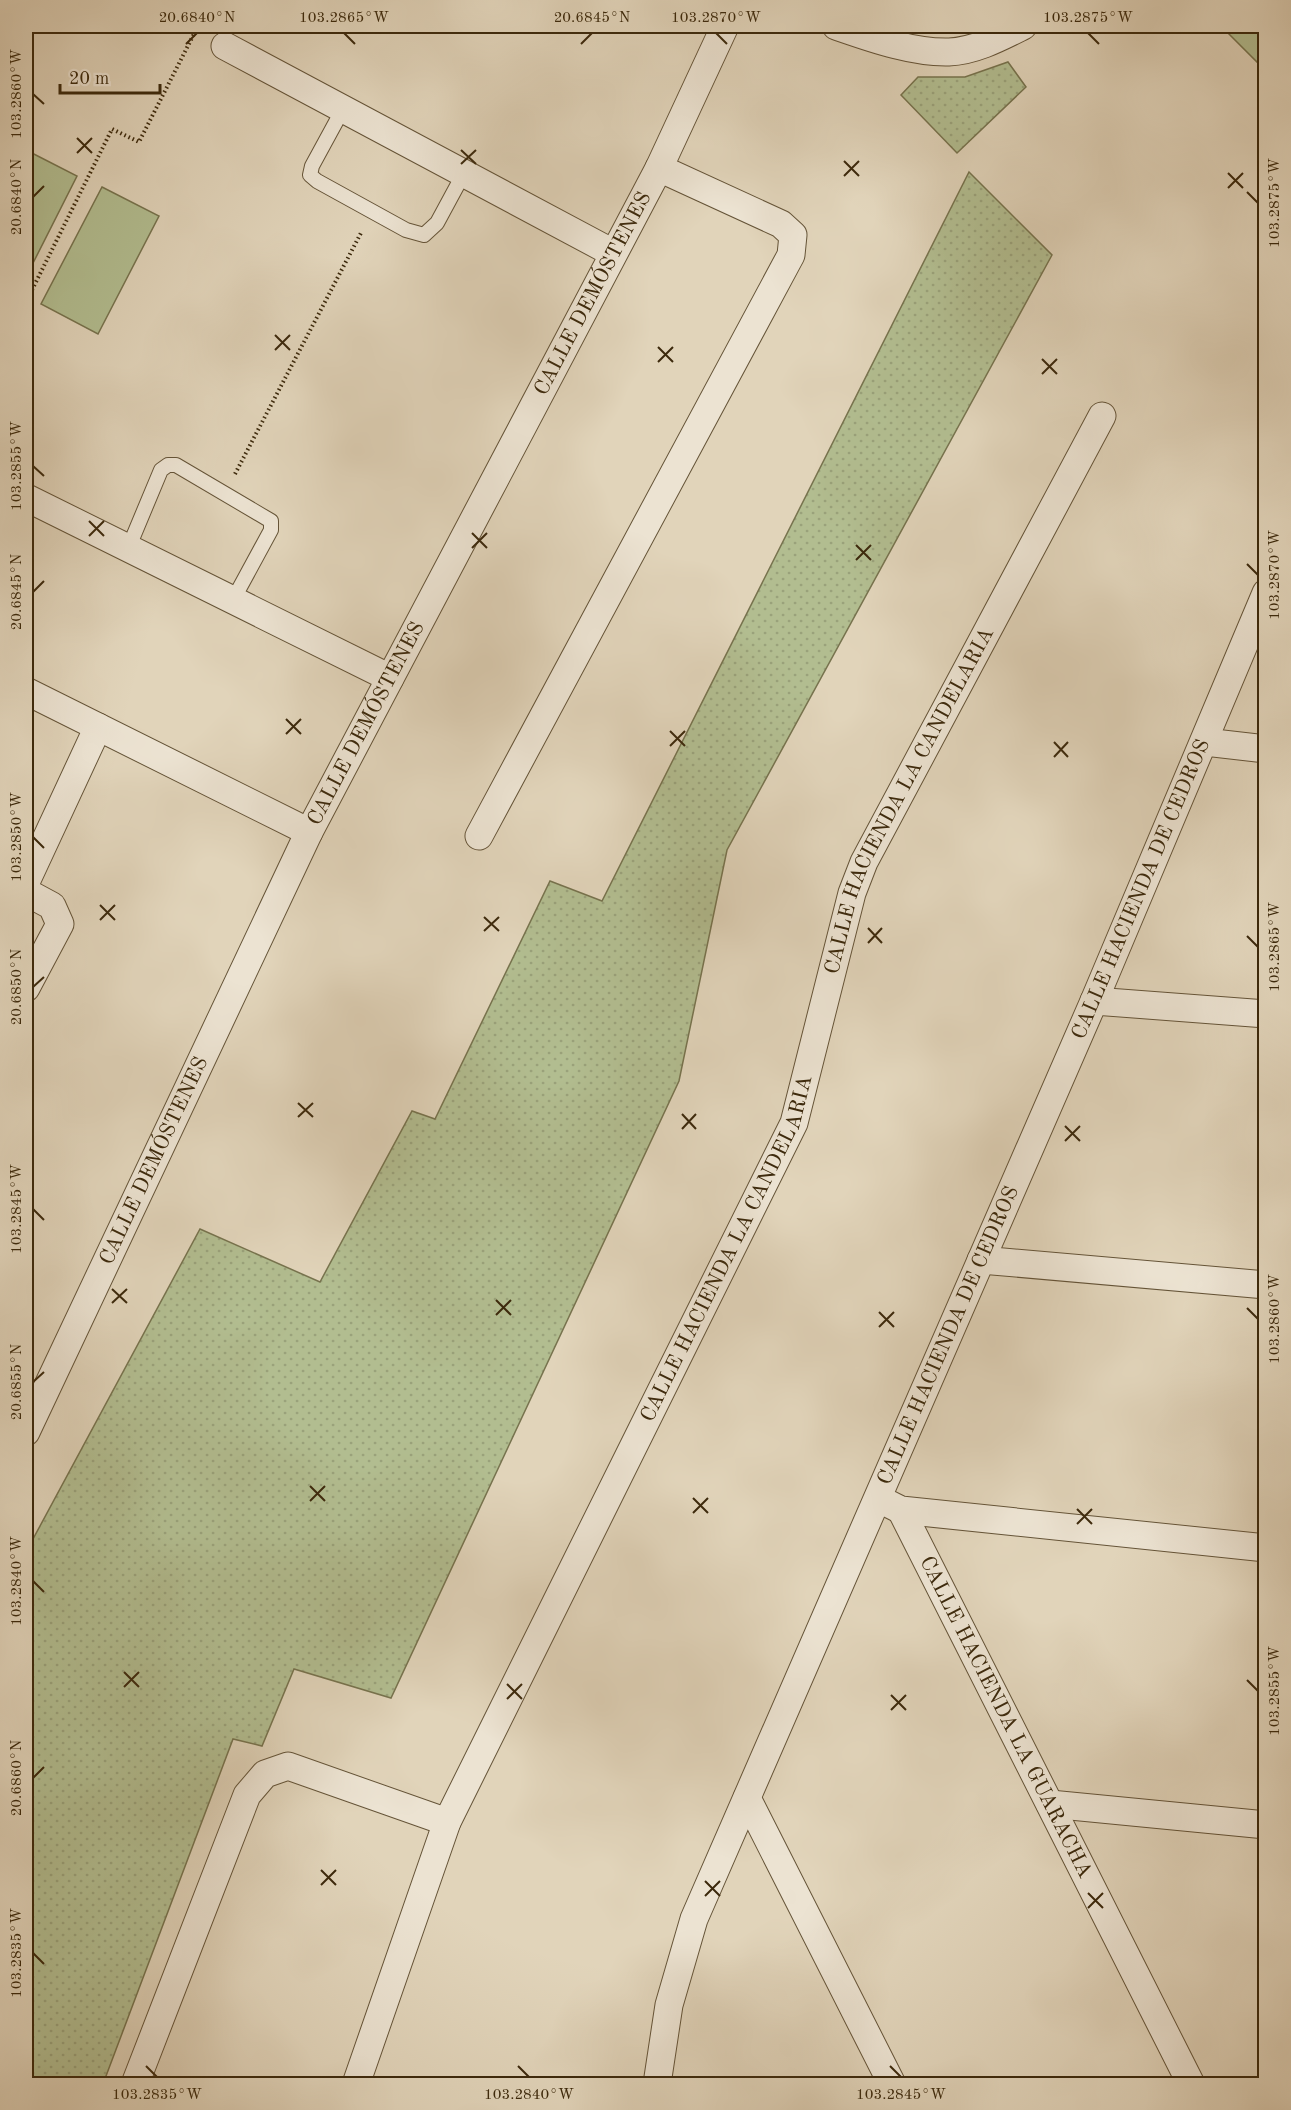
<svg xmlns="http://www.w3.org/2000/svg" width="1291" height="2110" viewBox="0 0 1291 2110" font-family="'Old Standard TT',serif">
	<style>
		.park { fill: url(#park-dots); stroke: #77734e; stroke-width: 1.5 }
		.garden { fill: #b2bd90; stroke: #77734e; stroke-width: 1.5 }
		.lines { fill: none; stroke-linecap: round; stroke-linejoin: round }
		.lane-casing { stroke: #655438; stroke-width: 16 }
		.street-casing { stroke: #655438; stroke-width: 29 }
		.path { stroke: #3c290c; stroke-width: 4; stroke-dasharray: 1.5 3; stroke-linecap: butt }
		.lane { stroke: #ece3d2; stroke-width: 14 }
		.street { stroke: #ece3d2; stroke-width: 27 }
		.ticks { fill: none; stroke: #3c290c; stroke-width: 2 }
		.labels { text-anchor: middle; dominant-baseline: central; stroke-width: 4.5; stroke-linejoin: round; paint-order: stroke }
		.street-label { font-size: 21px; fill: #3c290c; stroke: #ece3d2 }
		.neatline { fill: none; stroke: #3c290c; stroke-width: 2 }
		.ticks-label { font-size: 15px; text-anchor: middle; fill: #3c290c }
	</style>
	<defs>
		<pattern id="park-dots" width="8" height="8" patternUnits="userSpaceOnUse" patternTransform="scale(1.5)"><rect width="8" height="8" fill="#b2bd90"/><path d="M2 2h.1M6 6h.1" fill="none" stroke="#9aa27b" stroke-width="1.8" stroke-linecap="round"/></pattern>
	</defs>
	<rect width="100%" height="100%" fill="#e1d4ba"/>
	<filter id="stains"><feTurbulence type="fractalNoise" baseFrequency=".00333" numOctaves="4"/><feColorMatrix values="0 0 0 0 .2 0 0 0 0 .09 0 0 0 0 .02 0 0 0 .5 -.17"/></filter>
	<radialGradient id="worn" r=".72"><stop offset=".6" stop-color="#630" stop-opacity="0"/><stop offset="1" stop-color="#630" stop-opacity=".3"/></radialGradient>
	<path class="park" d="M1008,62l18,25 -69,66 -56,-58 17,-18h47z
		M969,172l83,83 -325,595 -48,231 -288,617 -97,-29 -32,77 -29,-7 -130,345h-77v-532l174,-323 120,53 92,-171 23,8 115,-238 52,20z"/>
	<path class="garden" d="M1221,26h44v25l-8,11z
		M26,150l51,26 -51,101z
		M102,187l57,29 -61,118 -57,-30z"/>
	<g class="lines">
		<defs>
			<path id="lane" d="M343,109l-31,57 -2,9 7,6 89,49 18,5 13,-12 27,-50
				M128,549l33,-79 7,-5h8l95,56v9l-38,70"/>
			<g id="street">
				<path d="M836,26c35,12 76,27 113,26 26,-1 52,-15 74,-26"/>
				<path d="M225,46l388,207"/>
				<path d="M27,498l363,180"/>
				<path d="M26,691l283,141"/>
				<path d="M1205,742l61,7"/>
				<path d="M479,836l312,-581 2,-20 -12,-11 -122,-56"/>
				<path d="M26,882l72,-155"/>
				<path d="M26,892l26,14 8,18 -34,64"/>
				<path d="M1094,1001l172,13"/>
				<path d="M981,1260l285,25"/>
				<path id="s1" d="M26,1432l283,-600 350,-664 66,-142"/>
				<path d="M889,1504l12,6 365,38"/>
				<path id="s2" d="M901,1510l290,574"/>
				<path d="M747,1798l145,286"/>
				<path d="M1050,1804l216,21"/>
				<path d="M135,2084l112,-289 18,-21 23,-8 159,56"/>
				<path id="s3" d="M356,2084l91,-262 347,-699 58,-230 12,-31 238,-446"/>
				<path id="s4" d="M657,2084l12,-79 25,-86 400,-918 172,-408"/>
			</g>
		</defs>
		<use href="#lane" class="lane-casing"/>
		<use href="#street" class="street-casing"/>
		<path class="path" d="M26,302l86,-173 27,13 59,-116
			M235,474l127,-243"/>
		<use href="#lane" class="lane"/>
		<use href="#street" class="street"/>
	</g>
	<path class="ticks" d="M344,33l11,11M716,33l11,11M1088,33l11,11M186,44l11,-11M581,44l11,-11M33,94l11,10M77,138l15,15M461,150l15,14M77,153l15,-15M844,161l15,15M461,164l15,-14M1228,173l15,15M844,176l15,-15M1228,188l15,-15M1247,192l11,11M33,197l11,-11M275,335l15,15M658,347l15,15M275,350l15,-15M1042,359l15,15M658,362l15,-15M1042,374l15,-15M33,466l11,10M89,521l15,15M472,533l15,15M89,536l15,-15M856,545l15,15M472,548l15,-15M856,560l15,-15M1247,564l11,11M33,592l11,-11M286,719l15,15M670,731l15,15M286,734l15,-15M1054,742l14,15M670,746l15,-15M1054,757l14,-15M33,837l11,11M100,905l15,15M484,917l15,14M100,920l15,-15M868,928l14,15M484,931l15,-14M1247,936l11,11M868,943l14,-15M33,987l11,-10M298,1103l15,14M682,1114l14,15M298,1117l15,-14M1065,1126l15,15M682,1129l14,-15M1065,1141l15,-15M33,1209l11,11M112,1289l15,14M496,1300l15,15M112,1303l15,-14M1247,1308l11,11M879,1312l15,15M496,1315l15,-15M879,1327l15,-15M33,1382l11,-10M310,1486l15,15M693,1498l15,15M310,1501l15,-15M1077,1509l15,15M693,1513l15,-15M1077,1524l15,-15M33,1581l11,11M124,1672l15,15M1247,1680l11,11M507,1684l15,15M124,1687l15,-15M891,1695l15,15M507,1699l15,-15M891,1710l15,-15M33,1778l11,-11M321,1870l15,15M705,1881l15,15M321,1885l15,-15M1088,1893l15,15M705,1896l15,-15M1088,1908l15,-15M33,1953l11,11M146,2066l11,11M518,2066l11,11M890,2066l11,11"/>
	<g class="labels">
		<g class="street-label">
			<text stroke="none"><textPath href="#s1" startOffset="1272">CALLE DEMÓSTENES</textPath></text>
			<text stroke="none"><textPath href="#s1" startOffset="786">CALLE DEMÓSTENES</textPath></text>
			<text stroke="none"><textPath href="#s3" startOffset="1402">CALLE HACIENDA LA CANDELARIA</textPath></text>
			<text stroke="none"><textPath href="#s4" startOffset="1292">CALLE HACIENDA DE CEDROS</textPath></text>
			<text stroke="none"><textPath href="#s1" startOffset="300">CALLE DEMÓSTENES</textPath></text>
			<text stroke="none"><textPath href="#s3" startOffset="916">CALLE HACIENDA LA CANDELARIA</textPath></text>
			<text stroke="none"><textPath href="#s4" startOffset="806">CALLE HACIENDA DE CEDROS</textPath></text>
			<text stroke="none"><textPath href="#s2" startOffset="232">CALLE HACIENDA LA GUARACHA</textPath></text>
		</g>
	</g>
	<rect width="1291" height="2110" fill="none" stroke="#e1d4ba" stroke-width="66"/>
	<path d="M60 84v9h100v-9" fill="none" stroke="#3c290c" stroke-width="3"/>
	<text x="69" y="84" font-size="18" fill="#3c290c" stroke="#ece3d2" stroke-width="4.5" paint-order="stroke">20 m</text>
	<rect x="33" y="33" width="1225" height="2044" class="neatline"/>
	<g class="ticks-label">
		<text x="197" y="22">20.6840°N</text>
		<text x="344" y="22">103.2865°W</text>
		<text x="592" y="22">20.6845°N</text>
		<text x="716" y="22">103.2870°W</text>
		<text x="1088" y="22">103.2875°W</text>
		<text transform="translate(16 94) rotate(-90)" y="5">103.2860°W</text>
		<text transform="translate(16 197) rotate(-90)" y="5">20.6840°N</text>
		<text transform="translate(1274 203) rotate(-90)" y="5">103.2875°W</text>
		<text transform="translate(16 466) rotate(-90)" y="5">103.2855°W</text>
		<text transform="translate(1274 575) rotate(-90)" y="5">103.2870°W</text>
		<text transform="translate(16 592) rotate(-90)" y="5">20.6845°N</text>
		<text transform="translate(16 837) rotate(-90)" y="5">103.2850°W</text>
		<text transform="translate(1274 947) rotate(-90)" y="5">103.2865°W</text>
		<text transform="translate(16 987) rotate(-90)" y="5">20.6850°N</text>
		<text transform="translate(16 1209) rotate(-90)" y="5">103.2845°W</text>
		<text transform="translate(1274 1319) rotate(-90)" y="5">103.2860°W</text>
		<text transform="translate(16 1382) rotate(-90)" y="5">20.6855°N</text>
		<text transform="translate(16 1581) rotate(-90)" y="5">103.2840°W</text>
		<text transform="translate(1274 1691) rotate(-90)" y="5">103.2855°W</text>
		<text transform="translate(16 1778) rotate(-90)" y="5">20.6860°N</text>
		<text transform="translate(16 1953) rotate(-90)" y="5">103.2835°W</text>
		<text x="157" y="2099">103.2835°W</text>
		<text x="529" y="2099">103.2840°W</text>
		<text x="901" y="2099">103.2845°W</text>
	</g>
	<rect width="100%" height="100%" filter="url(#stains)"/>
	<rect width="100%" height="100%" fill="url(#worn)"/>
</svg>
